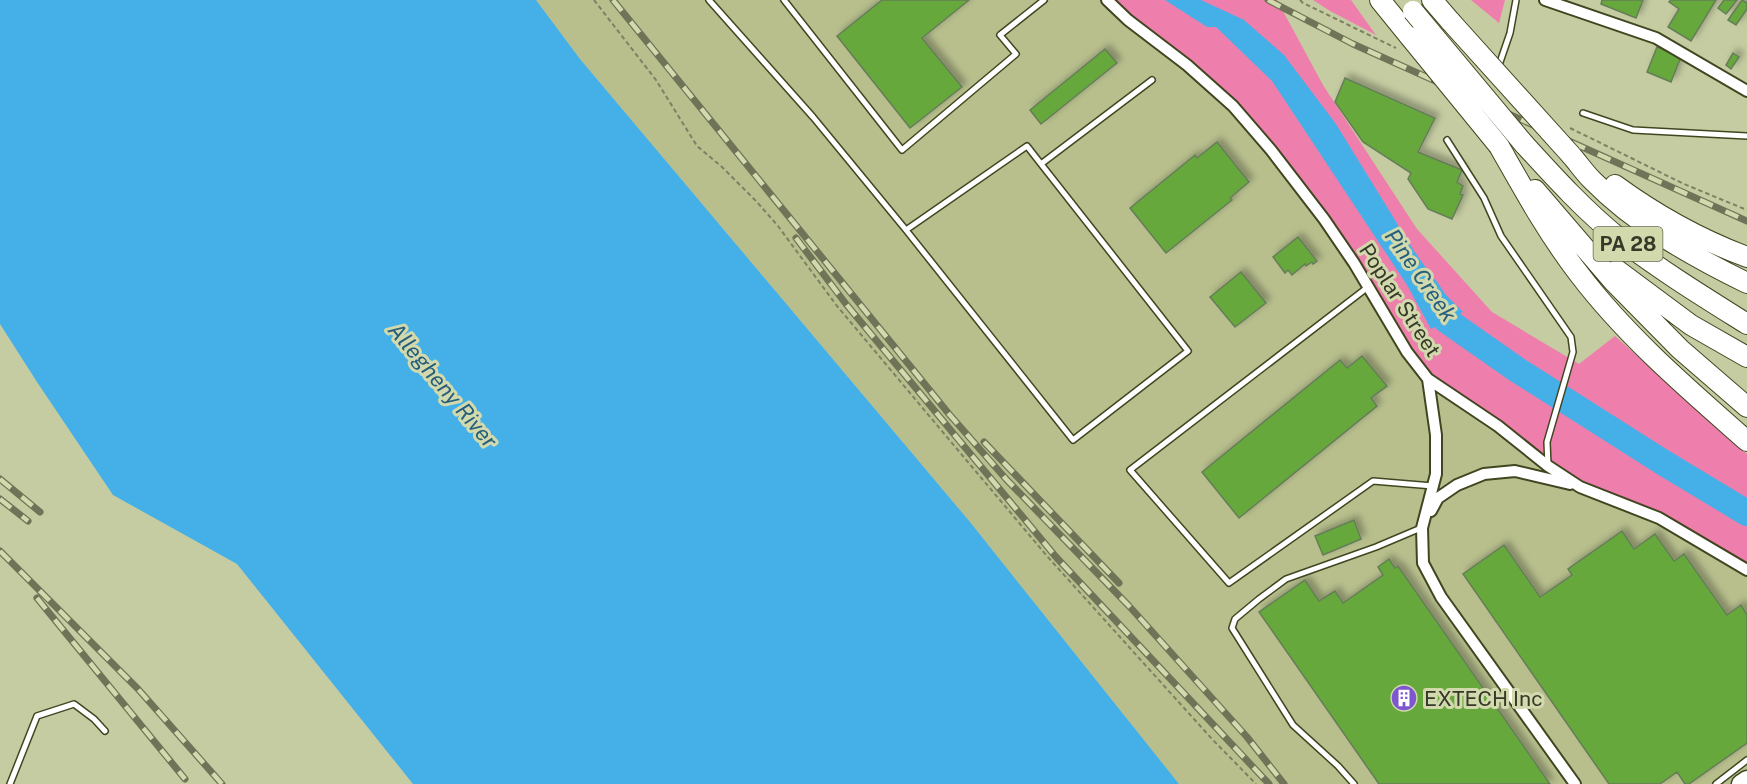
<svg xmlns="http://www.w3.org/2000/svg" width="1747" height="784" viewBox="0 0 1747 784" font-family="'Public Sans',sans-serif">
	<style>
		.built { fill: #b8bf8d }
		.green { fill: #ee7fad }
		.water { fill: #44b0e7 }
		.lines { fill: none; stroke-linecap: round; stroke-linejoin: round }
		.river { stroke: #44b0e7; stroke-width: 26 }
		.building { fill: #66a83b; stroke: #667d5a; stroke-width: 1.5; filter: url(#shadow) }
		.service-casing { stroke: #414620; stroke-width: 8 }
		.minor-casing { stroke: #414620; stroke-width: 14 }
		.trunk-casing { stroke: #414620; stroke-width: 21 }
		.motorway-casing { stroke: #414620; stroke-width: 22 }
		.path { stroke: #7c8163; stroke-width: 2; stroke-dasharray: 4.5 3; stroke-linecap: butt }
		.service { stroke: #fff; stroke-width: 5 }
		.minor { stroke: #fff; stroke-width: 10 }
		.trunk { stroke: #fff; stroke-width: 18 }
		.motorway { stroke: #fff; stroke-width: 20 }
		.rail-casing { stroke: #6f7458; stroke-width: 7 }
		.rail { stroke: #d1d9ad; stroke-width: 4.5; stroke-dasharray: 14; stroke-linecap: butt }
		.motorway-bridge-casing { stroke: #414620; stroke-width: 22; stroke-linecap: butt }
		.motorway-bridge { stroke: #fff; stroke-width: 20 }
		.labels { text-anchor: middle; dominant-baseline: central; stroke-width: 6; stroke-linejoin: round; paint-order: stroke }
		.shield { fill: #d1d9ad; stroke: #646950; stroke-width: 1.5 }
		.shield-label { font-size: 20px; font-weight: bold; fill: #363928 }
		.street-label { font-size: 21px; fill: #363928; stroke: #d1d9ad }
		.poi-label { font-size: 21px; fill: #363928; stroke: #d1d9ad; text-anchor: start }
		.water-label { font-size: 22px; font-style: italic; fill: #265e7b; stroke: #d1d9ad }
	</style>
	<defs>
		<filter id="shadow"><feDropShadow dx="4.5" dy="-4.5" stdDeviation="3" flood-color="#0004"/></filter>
	</defs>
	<rect width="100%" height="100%" fill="#c5cca1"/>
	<path class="built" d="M536,0h591l620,546v238h-568l-209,-262 -390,-463z"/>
	<path class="green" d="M1107,0h170l46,85 94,144 75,83 87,52 36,-28 132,118v116l-88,-52 -79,-31 -152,-108 -74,-116 -121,-157z
		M1313,0h38l25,35 -46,-24z
		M1471,0h34l-6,23z"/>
	<path class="water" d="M0,0h536l44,59 390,463 209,262h-766l-176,-220 -124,-69 -76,-113 -37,-58z
		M1165,0h36l43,20 40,35 52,69 78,127 29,41 20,20 -32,17 -24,-44 -135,-204 -56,-54h-9z"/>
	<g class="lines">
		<path class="river" d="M1427,290l19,30 70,49 148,94 83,50"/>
	</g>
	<path class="building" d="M882,0h87l-47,38 40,49 -52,41 -73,-92z
		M1602,0h41l-7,18 -35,-14z
		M1671,0h45l-25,41 -23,-14 11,-18 -10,-7z
		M1724,0h13l-11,14 -8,-6z
		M1742,0l5,3v6l-11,16 -8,-5z
		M1657,47l24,10 -10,25 -24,-10z
		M1105,49l12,14 -76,61 -11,-14z
		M1733,53l6,4 -8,12 -5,-4z
		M1345,78l90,40 -17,34 44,18 -5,12 6,4 -3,8 3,1 -11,24 -24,-10 -20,-30 3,-6 -48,-31 -28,-40z
		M1217,142l32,40 -19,16 2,2 -66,53 -36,-45 65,-53 2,3z
		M1298,237l19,24 -4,3 -1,-2 -6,4 -1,-2 -13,11 -4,-5 -3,3 -12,-16z
		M1241,272l25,31 -31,24 -25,-30z
		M1362,356l25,30 -16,12 6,8 -138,112 -37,-46 138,-112 7,8z
		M1354,520l7,19 -38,16 -8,-19z
		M1622,531l12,18 21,-15 19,27 10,-7 43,61 14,-10 6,10v128l-58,41h-4l-8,-12 -17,12h-51l-146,-210 41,-29 36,52 32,-22 -4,-6z
		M1389,559l6,9 3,-2 152,218h-171l-120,-172 46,-32 14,21 16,-10 8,12 40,-28 -5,-8z"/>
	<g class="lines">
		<defs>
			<path id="service" d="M709,0l104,117 93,113 167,210 115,-89 -147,-187 111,-84
				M784,0l118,150 114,-96 -16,-19 44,-35
				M1498,68l12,-35 6,-33
				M1583,113l50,17 114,6
				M1447,140l37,58 17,38 70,101 2,15 -26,90 1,23
				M906,230l121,-84 14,18
				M1368,287l-238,183 99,113 144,-102 60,5
				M10,784l27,-68 37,-12 20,15 11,12
				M1354,784l-16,-18 -45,-41 -61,-97 3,-9 24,-20 27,-20 90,-32 45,-19
				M1716,784l31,-24"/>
			<path id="minor" d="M1107,0l21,20 59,45 46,41 38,44 53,69 30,44 53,89 21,27 70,47 50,40 32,21 79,31 88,52
				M1545,0l111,38 91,53
				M1428,379l8,56v39l-14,54 1,35 18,34 134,187
				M1431,511l7,-13 19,-13 27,-11 31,-3 55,13"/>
			<path id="trunk" d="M1741,784l6,-4"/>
			<path id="motorway" d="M1380,0l30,37
				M1432,0l19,22
				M1524,144c30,33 61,67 96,95 40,31 84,58 127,85
				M1499,146c25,44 49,88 80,128 48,63 109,115 168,167
				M1571,155c7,8 13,17 21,25 43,44 100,76 155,103
				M1615,185c41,30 84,54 132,72
				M1535,190l79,92 66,67 67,58
				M1617,270l74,55 56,32"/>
		</defs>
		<use href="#service" class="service-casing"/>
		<use href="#minor" class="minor-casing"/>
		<use href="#trunk" class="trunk-casing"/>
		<use href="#motorway" class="motorway-casing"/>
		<path class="path" d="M594,0l62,80 41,66 25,21 34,34 22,25 59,80 209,249 166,184 44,45
			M1300,0l3,3 93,45
			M1570,128l114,56 63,26"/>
		<use href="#service" class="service"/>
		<use href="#minor" class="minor"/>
		<use href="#trunk" class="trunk"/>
		<use href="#motorway" class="motorway"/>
		<defs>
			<path id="rail" d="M613,0l336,414 57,65 123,127 118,131 37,47
				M1268,0l85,44 394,177
				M796,238l50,66 210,253 213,227
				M984,442l135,141
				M0,479l40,33
				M0,499l28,22
				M0,551l138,138 84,95
				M37,598l148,181"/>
		</defs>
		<use href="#rail" class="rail-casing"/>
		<use href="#rail" class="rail"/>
		<defs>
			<path id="motorway-bridge" d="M1413,11l111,133
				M1451,22l120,133
				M1410,37l89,109"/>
		</defs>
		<use href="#motorway-bridge" class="motorway-bridge-casing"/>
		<use href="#motorway-bridge" class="motorway-bridge"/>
	</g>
	<defs>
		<symbol id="building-disc" viewBox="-11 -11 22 22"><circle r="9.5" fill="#7e56cf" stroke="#d1d9ad"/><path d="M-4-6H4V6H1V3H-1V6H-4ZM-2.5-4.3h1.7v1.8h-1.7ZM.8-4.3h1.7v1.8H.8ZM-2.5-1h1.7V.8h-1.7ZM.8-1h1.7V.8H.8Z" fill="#fff"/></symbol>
	</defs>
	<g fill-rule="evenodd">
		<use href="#building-disc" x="1389" y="683" width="30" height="30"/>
	</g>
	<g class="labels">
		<rect class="shield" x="1593.5" y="227" width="69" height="34" rx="4.5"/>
		<g class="shield-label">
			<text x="1628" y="244">PA 28</text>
		</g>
		<g class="street-label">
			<text transform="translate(1400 300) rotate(57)">Poplar Street</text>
		</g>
		<g class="poi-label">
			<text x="1424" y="698">EXTECH Inc</text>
		</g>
		<g class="water-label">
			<text transform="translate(1421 275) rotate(55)">Pine Creek</text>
			<text transform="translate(443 385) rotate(50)">Allegheny River</text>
		</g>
	</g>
</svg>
